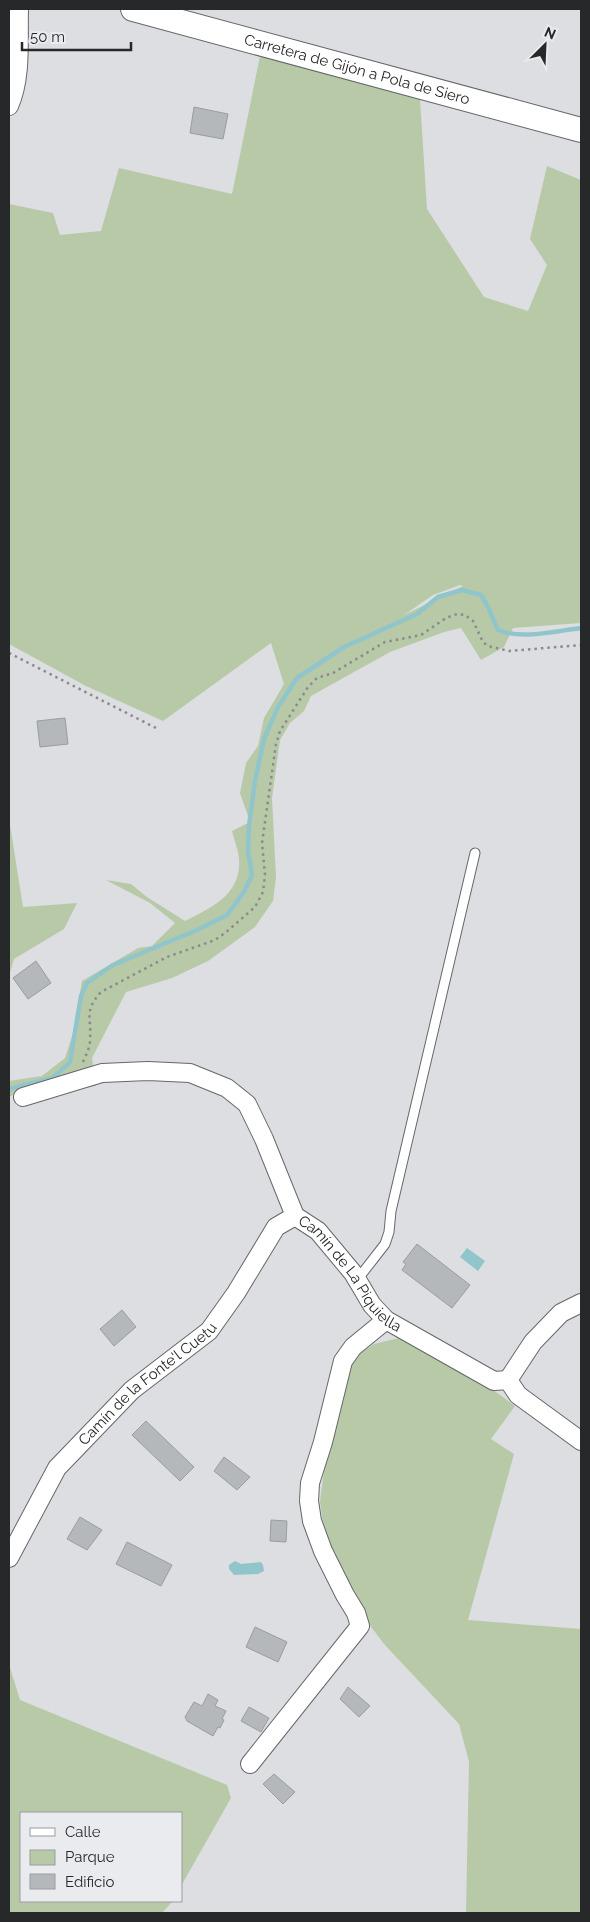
<svg xmlns="http://www.w3.org/2000/svg" width="590" height="1922" viewBox="0 0 590 1922" font-family="Raleway,sans-serif">
	<style>
		.green { fill: #b8c9a7; fill-rule: evenodd }
		.water { fill: #90c5cb }
		.lines { fill: none; stroke-linecap: round; stroke-linejoin: round }
		.stream { stroke: #90c5cb; stroke-width: 4.5 }
		.building { fill: #b5b8bb; stroke: #9a9d9f }
		.lane-casing { stroke: #65676a; stroke-width: 11 }
		.street-casing { stroke: #65676a; stroke-width: 20 }
		.secondary-casing { stroke: #65676a; stroke-width: 26 }
		.path { stroke: #8a8b8d; stroke-width: 2.5; stroke-dasharray: 2.5 4; stroke-linecap: butt }
		.lane { stroke: #fff; stroke-width: 9 }
		.street { stroke: #fff; stroke-width: 18 }
		.secondary { stroke: #fff; stroke-width: 24 }
		.labels { text-anchor: middle; dominant-baseline: central; stroke-width: 5; stroke-linejoin: round; paint-order: stroke }
		.street-label { font-size: 15px; fill: #272829; stroke: #e9ebee }
	</style>
	<rect width="100%" height="100%" fill="#dcdee1"/>
	<path class="green" d="M260,56l160,43 7,110 57,88 44,14 19,-46 -17,-26 17,-73 34,14v443l-68,5 -9,19 -23,13 -20,-32 -17,4 -54,20 -79,44 -7,15 -14,12 -10,17 -8,58 4,79 -3,24 -18,26 -47,34 -36,17 -46,14 -34,66 4,28 -25,4 -43,-3 -19,10v-16l33,-5 23,-18 8,-25 9,-52 56,-33 14,-2 23,-23 -25,-20 -44,-23 25,4 16,13 38,24c28,-14 57,-27 54,-63 -1,-9 -5,-18 -7,-27l18,-9 -10,-29 6,-30 12,-17 6,-28 20,-34 -13,-41 -108,78 -77,-35 -77,-42v-440l44,9 7,22 41,-4 18,-63 113,26zM460,585l3,1 -59,29 29,-20z
		M9,818l14,89 54,-4 -13,26 -50,30 -5,17z
		M399,1338l63,29 53,39 -24,33 23,15 -46,166 113,9v284h-115l3,-151 -10,-38 -75,-80 -15,-20 -32,-62 -14,-39 -3,-21 4,-32 28,-111 22,-15z
		M9,1664l11,36 207,85 4,13 -50,88v-73h-160v88h152l-11,12h-153z"/>
	<path class="water" d="M467,1248l18,13 -7,10 -18,-14z
		M235,1561l6,3 20,-2 2,3 1,6 -6,3 -24,1 -5,-6v-4z"/>
	<g class="lines">
		<path class="stream" d="M9,1089l44,-11 17,-16 11,-66 6,-13 26,-18 84,-35 30,-15 17,-23 8,-17 -4,-24 1,-25 6,-45 9,-42 14,-32 19,-29 47,-31 73,-33 21,-17 24,-7 19,5 7,12 10,23c23,10 58,1 83,-2"/>
	</g>
	<path class="building" d="M194,107l34,7 -5,25 -33,-6z
		M65,718l3,26 -28,3 -3,-26z
		M36,961l15,22 -23,16 -15,-21z
		M417,1244l53,41 -18,23 -50,-38 4,-6 -3,-2z
		M122,1310l14,17 -22,19 -14,-17z
		M146,1421l48,46 -14,14 -48,-46z
		M224,1457l26,20 -13,13 -23,-19z
		M80,1517l22,13 -15,20 -20,-11z
		M271,1520l16,1 -1,21 -16,-1z
		M127,1542l45,23 -11,21 -45,-22z
		M255,1627l32,15 -9,20 -32,-15z
		M348,1687l22,19 -11,11 -19,-18z
		M208,1694l10,6 -3,6 11,5 -4,8 2,1 -4,8 -2,-1 -5,9 -26,-15 -2,-4 9,-15 8,4z
		M249,1707l20,11 -8,14 -20,-11z
		M274,1774l21,18 -12,12 -20,-20z"/>
	<g class="lines">
		<defs>
			<path id="lane" d="M357,1280l28,-36 4,-12 2,-21 84,-358"/>
			<g id="street">
				<path d="M9,106c13,-29 9,-66 10,-97"/>
				<path id="s1" d="M23,1097l79,-24 46,-2 42,2 37,15 20,16 17,35 31,77 23,15 35,42 19,32 14,15 108,61 14,-1 10,15 63,46"/>
				<path d="M508,1380l25,-38 28,-29 20,-10"/>
				<path id="s2" d="M9,1558l48,-90 75,-78 77,-59 27,-38 40,-66 19,-11"/>
				<path d="M250,1764l110,-138 -4,-13 -11,-18 -22,-44 -11,-30 -3,-20 1,-18 13,-41 20,-81 10,-14 33,-27"/>
			</g>
			<g id="secondary">
				<path id="s3" d="M133,9l448,121"/>
			</g>
		</defs>
		<use href="#lane" class="lane-casing"/>
		<use href="#street" class="street-casing"/>
		<use href="#secondary" class="secondary-casing"/>
		<path class="path" d="M9,653l147,75
			M83,1062c3,-7 7,-14 7,-22 2,-22 -7,-28 11,-48l66,-35 48,-17 10,-7 30,-26 8,-15 2,-17 -3,-32 14,-99 4,-13 28,-44 9,-9 16,-5 52,-31 36,-7 25,-17 11,-4 8,1 8,6 10,21 5,4 21,5 72,-6"/>
		<use href="#lane" class="lane"/>
		<use href="#street" class="street"/>
		<use href="#secondary" class="secondary"/>
	</g>
	<g class="labels">
		<g class="street-label">
			<text stroke="none"><textPath href="#s3" startOffset="232">Carretera de Gijón a Pola de Siero</textPath></text>
			<text stroke="none"><textPath href="#s1" startOffset="439">Camín de La Piquiella</textPath></text>
			<text stroke="none"><textPath href="#s2" startOffset="226">Camín de la Fonte'l Cuetu</textPath></text>
		</g>
	</g>
	<rect width="590" height="1922" fill="none" stroke="#272829" stroke-width="20"/>
	<rect x="20" y="1812" width="162" height="90" fill="#e9ebee" stroke="#9b9d9f"/>
	<rect x="30" y="1828" width="25" height="8" fill="#ffffff" stroke="#9b9d9f"/>
	<text x="65" y="1837" font-size="15" fill="#272829">Calle</text>
	<rect x="30" y="1850" width="25" height="15" fill="#b8c9a7" stroke="#9b9d9f"/>
	<text x="65" y="1862" font-size="15" fill="#272829">Parque</text>
	<rect x="30" y="1874" width="25" height="15" fill="#b5b8bb" stroke="#9b9d9f"/>
	<text x="65" y="1887" font-size="15" fill="#272829">Edificio</text>
	<g transform="translate(545 45) rotate(24)" stroke="#e9ebee" stroke-width="4" paint-order="stroke">
	<path d="M0-4L9 19L0 12L-9 19Z" fill="#272829"/>
	<text y="-8" font-size="14" font-weight="bold" text-anchor="middle" fill="#272829">N</text>
	</g>
	<path d="M22 42v8h109v-8" fill="none" stroke="#272829" stroke-width="2.5"/>
	<text x="30" y="42" font-size="15" fill="#272829" stroke="#e9ebee" stroke-width="4" paint-order="stroke">50 m</text>
</svg>
